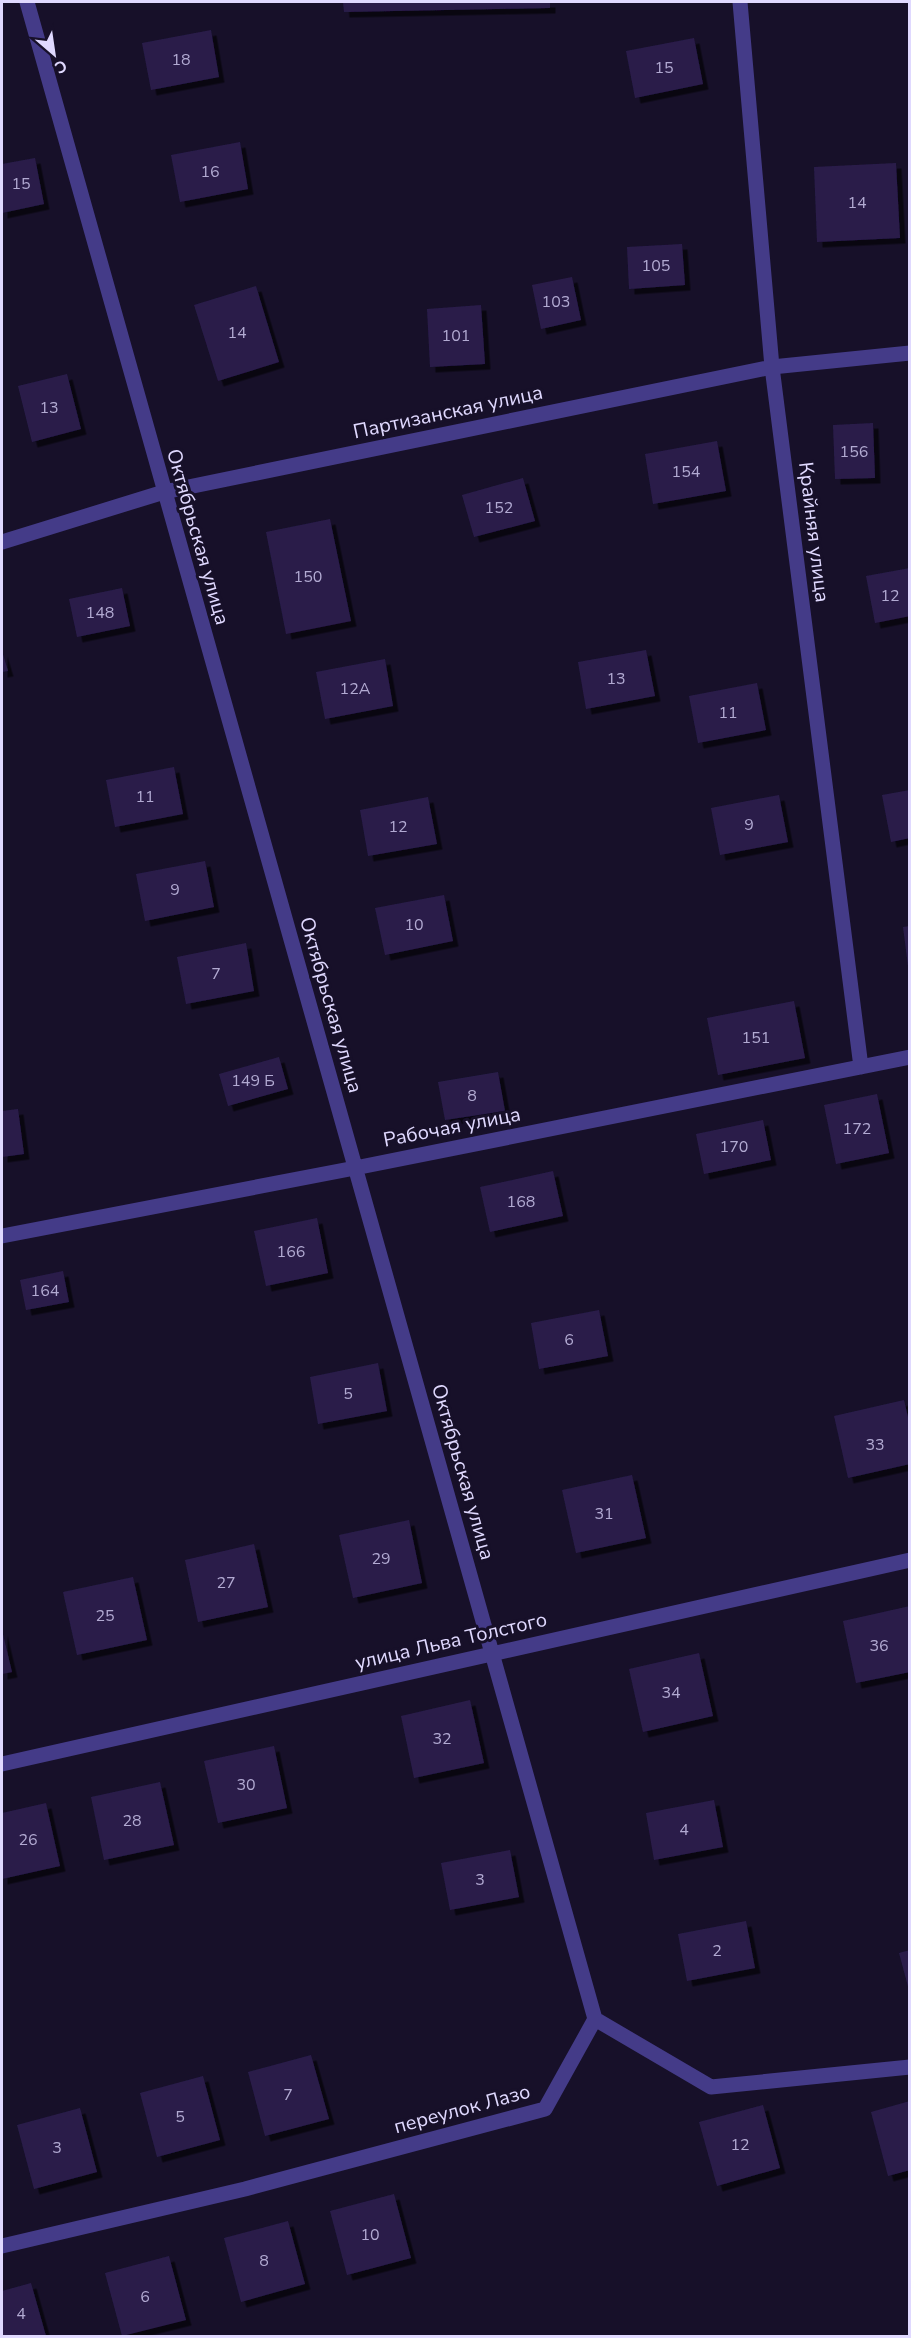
<svg xmlns="http://www.w3.org/2000/svg" width="911" height="2338" viewBox="0 0 911 2338" font-family="'Nunito Sans',sans-serif">
	<style>
		.building { fill: #291c4a; filter: url(#shadow) }
		.lines { fill: none; stroke-linecap: round; stroke-linejoin: round }
		.street { stroke: #443b88; stroke-width: 15 }
		.labels { text-anchor: middle; dominant-baseline: central; stroke-width: 6; stroke-linejoin: round; paint-order: stroke }
		.number-label { font-size: 16px; fill: #b2aad2 }
		.street-label { font-size: 20px; fill: #e0d9ff; stroke: #171029 }
	</style>
	<defs>
		<filter id="shadow"><feDropShadow dx="5.5" dy="5.5" stdDeviation="0" flood-color="#0009"/></filter>
	</defs>
	<rect width="100%" height="100%" fill="#171029"/>
	<path class="building" d="M343,2h207v6l-206,4z
		M211,30l8,47 -68,13 -9,-47z
		M694,38l9,46 -68,14 -9,-47z
		M240,142l8,47 -68,13 -9,-47z
		M35,158l9,46 -42,9v-49z
		M896,163l4,75 -83,4 -3,-75z
		M682,244l3,41 -56,4 -2,-42z
		M572,277l9,43 -40,9 -9,-44z
		M256,286l23,76 -61,19 -24,-76z
		M481,305l4,59 -55,3 -3,-58z
		M67,374l14,55 -49,13 -14,-56z
		M873,423l2,55 -40,1 -2,-54z
		M717,441l9,50 -73,13 -8,-50z
		M523,478l12,43 -61,16 -12,-42z
		M330,519l21,102 -65,13 -20,-102z
		M910,568v48l-35,7 -9,-47z
		M122,588l8,38 -53,11 -8,-38z
		M646,650l9,46 -69,13 -8,-47z
		M2,651l6,20 -6,1z
		M385,659l8,47 -68,13 -9,-47z
		M757,683l9,47 -68,13 -9,-47z
		M174,767l9,47 -68,13 -9,-47z
		M910,790v48l-19,4 -9,-47z
		M779,795l9,47 -68,13 -9,-47z
		M428,797l9,47 -69,12 -8,-46z
		M205,861l9,46 -69,14 -9,-47z
		M444,895l9,46 -68,14 -10,-47z
		M910,926v40h-2l-5,-39z
		M246,943l8,48 -68,13 -9,-47z
		M794,1001l11,57 -87,17 -11,-57z
		M279,1057l9,32 -60,17 -9,-32z
		M498,1072l7,39 -60,9 -7,-38z
		M877,1094l12,59 -53,11 -12,-59z
		M18,1109l6,45 -22,3v-46z
		M763,1120l8,40 -67,14 -8,-40z
		M553,1171l10,45 -73,16 -10,-45z
		M317,1218l11,55 -62,13 -12,-55z
		M63,1271l6,31 -43,8 -6,-30z
		M599,1310l9,46 -69,13 -8,-46z
		M378,1363l9,48 -69,13 -8,-47z
		M904,1400l6,26v38l-62,14 -14,-62z
		M632,1475l14,63 -70,15 -14,-63z
		M409,1520l13,63 -69,15 -14,-63z
		M254,1544l14,63 -70,15 -13,-62z
		M133,1577l14,63 -70,15 -14,-63z
		M910,1606v66l-54,11 -13,-62z
		M2,1630l10,42 -10,2z
		M699,1653l14,63 -70,16 -14,-63z
		M470,1700l14,63 -70,15 -13,-62z
		M274,1746l13,62 -69,15 -14,-62z
		M160,1782l14,63 -70,15 -13,-63z
		M714,1800l9,47 -69,13 -8,-47z
		M46,1803l14,63 -58,13v-66z
		M510,1850l9,47 -69,13 -9,-47z
		M746,1921l9,47 -68,13 -9,-47z
		M910,1950v39l-1,1 -10,-37z
		M311,2055l18,64 -64,17 -17,-64z
		M203,2076l17,64 -63,17 -17,-64z
		M910,2101v69l-22,6 -17,-64z
		M763,2105l17,63 -63,18 -18,-64z
		M80,2108l17,64 -63,17 -17,-64z
		M394,2194l17,64 -64,17 -17,-64z
		M288,2221l17,63 -64,18 -17,-64z
		M169,2256l17,64 -64,16 -17,-63z
		M31,2283l15,53h-44v-45z"/>
	<g class="lines">
		<path class="street" d="M27,2l568,2017
			M740,2l32,365 89,700
			M2,542l162,-50 608,-125 138,-14
			M2,1236l353,-68 555,-111
			M2,1764l908,-204
			M595,2019l116,68 199,-20
			M2,2246l243,-57 300,-80 50,-90"/>
	</g>
	<g class="labels">
		<g class="number-label">
			<text x="181" y="60">18</text>
			<text x="664" y="68">15</text>
			<text x="210" y="172">16</text>
			<text x="21" y="184">15</text>
			<text x="857" y="203">14</text>
			<text x="656" y="266">105</text>
			<text x="556" y="302">103</text>
			<text x="237" y="333">14</text>
			<text x="456" y="336">101</text>
			<text x="49" y="408">13</text>
			<text x="854" y="452">156</text>
			<text x="686" y="472">154</text>
			<text x="499" y="508">152</text>
			<text x="308" y="577">150</text>
			<text x="890" y="596">12</text>
			<text x="100" y="613">148</text>
			<text x="616" y="679">13</text>
			<text x="355" y="689">12А</text>
			<text x="728" y="713">11</text>
			<text x="145" y="797">11</text>
			<text x="749" y="825">9</text>
			<text x="398" y="827">12</text>
			<text x="175" y="890">9</text>
			<text x="414" y="925">10</text>
			<text x="216" y="974">7</text>
			<text x="756" y="1038">151</text>
			<text x="253" y="1081">149 Б</text>
			<text x="472" y="1096">8</text>
			<text x="857" y="1129">172</text>
			<text x="734" y="1147">170</text>
			<text x="521" y="1202">168</text>
			<text x="291" y="1252">166</text>
			<text x="45" y="1291">164</text>
			<text x="569" y="1340">6</text>
			<text x="348" y="1394">5</text>
			<text x="875" y="1445">33</text>
			<text x="604" y="1514">31</text>
			<text x="381" y="1559">29</text>
			<text x="226" y="1583">27</text>
			<text x="105" y="1616">25</text>
			<text x="879" y="1646">36</text>
			<text x="671" y="1693">34</text>
			<text x="442" y="1739">32</text>
			<text x="246" y="1785">30</text>
			<text x="132" y="1821">28</text>
			<text x="684" y="1830">4</text>
			<text x="28" y="1840">26</text>
			<text x="480" y="1880">3</text>
			<text x="717" y="1951">2</text>
			<text x="288" y="2095">7</text>
			<text x="180" y="2117">5</text>
			<text x="740" y="2145">12</text>
			<text x="57" y="2148">3</text>
			<text x="370" y="2235">10</text>
			<text x="264" y="2261">8</text>
			<text x="145" y="2297">6</text>
			<text x="21" y="2314">4</text>
		</g>
		<g class="street-label">
			<text transform="translate(448 412) rotate(-12)">Партизанская улица</text>
			<text transform="translate(814 532) rotate(83)">Крайняя улица</text>
			<text transform="translate(198 537) rotate(74)">Октябрьская улица</text>
			<text transform="translate(331 1005) rotate(74)">Октябрьская улица</text>
			<text transform="translate(452 1127) rotate(-11)">Рабочая улица</text>
			<text transform="translate(463 1472) rotate(74)">Октябрьская улица</text>
			<text transform="translate(451 1641) rotate(-13)">улица Льва Толстого</text>
			<text transform="translate(462 2109) rotate(-15)">переулок Лазо</text>
		</g>
	</g>
	<rect width="911" height="2338" fill="none" stroke="#e0d9ff" stroke-width="6"/>
	<g transform="translate(54 54) rotate(151)" stroke="#171029" stroke-width="4.5" paint-order="stroke">
	<path d="M0-4.5L10 22L0 15L-10 22Z" fill="#e0d9ff"/>
	<text y="-9" font-size="16" font-weight="bold" text-anchor="middle" fill="#e0d9ff">С</text>
	</g>
</svg>
